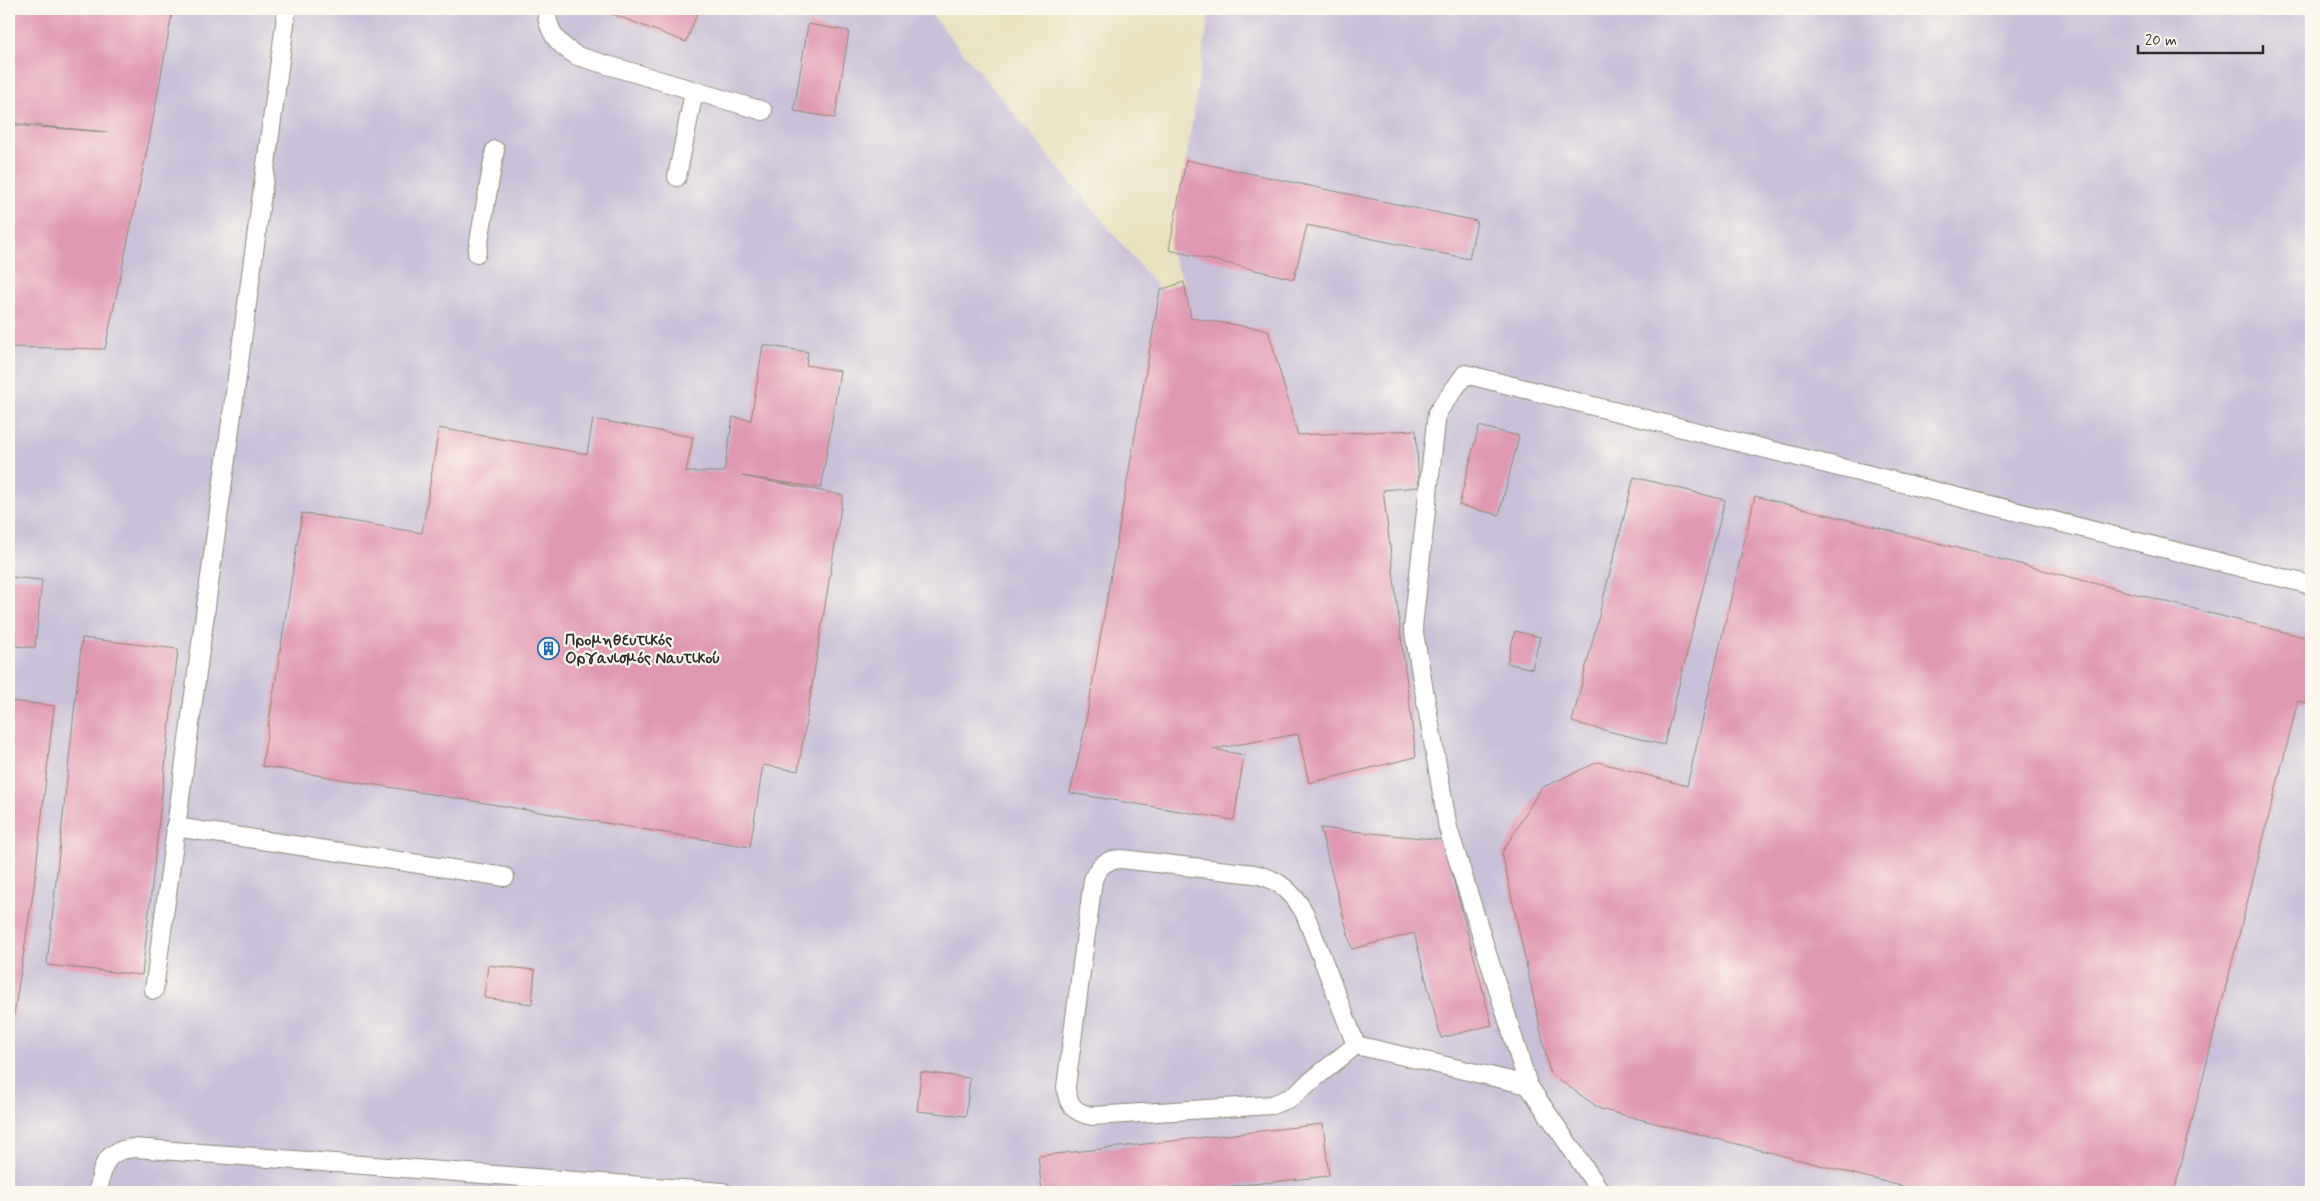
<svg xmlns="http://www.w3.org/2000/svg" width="2320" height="1201" viewBox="0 0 2320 1201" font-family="Mynerve,sans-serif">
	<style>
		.industrial { fill: #c9bfd8 }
		.building { fill: #e199b3 }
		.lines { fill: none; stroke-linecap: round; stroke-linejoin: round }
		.service-casing { stroke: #8a8675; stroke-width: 20 }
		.service { stroke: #fff; stroke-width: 18 }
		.labels { text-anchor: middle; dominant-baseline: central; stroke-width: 4.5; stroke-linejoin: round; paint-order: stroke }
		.poi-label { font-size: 16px; font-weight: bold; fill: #2b2b2b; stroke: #fbf7ec; text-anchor: start }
	</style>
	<rect width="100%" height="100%" fill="#fbf7ec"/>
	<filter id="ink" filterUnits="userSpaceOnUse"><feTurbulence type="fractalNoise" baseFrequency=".02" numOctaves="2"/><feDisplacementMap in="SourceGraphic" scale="10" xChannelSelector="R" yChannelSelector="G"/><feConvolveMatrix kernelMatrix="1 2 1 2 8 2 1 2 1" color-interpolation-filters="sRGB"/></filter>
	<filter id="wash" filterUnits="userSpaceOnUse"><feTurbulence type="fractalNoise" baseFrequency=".0096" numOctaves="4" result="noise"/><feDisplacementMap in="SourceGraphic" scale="20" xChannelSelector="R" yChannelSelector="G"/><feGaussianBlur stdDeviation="1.12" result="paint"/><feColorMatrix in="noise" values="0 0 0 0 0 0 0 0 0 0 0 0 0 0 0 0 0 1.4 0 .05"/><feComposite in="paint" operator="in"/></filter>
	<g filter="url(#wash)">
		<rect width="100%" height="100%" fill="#e9e1bf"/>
		<path class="industrial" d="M9,9h918l233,281 24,-9 -15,-31 17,-90 24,-151h1101v1183h-2302z"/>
		<g id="blocks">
			<path class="building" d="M9,9h164l-23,127 -45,213 -96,-2v-222l98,7 -98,-9z
				M599,9h100l-13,33z
				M808,24l41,7 -14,87 -41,-7z
				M1186,160l291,61 -8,38 -162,-34 -13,54 -125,-29z
				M1184,282l7,36 77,12 30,105 118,-5 3,57 -36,3 33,267 -107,26 -11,-49 -85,15 31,6 -10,65 -164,-27 14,-61 76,-442z
				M763,345l45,7 -2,13 34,6 -19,117 -79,-12 101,19 -45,276 -35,-6 -13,82 -488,-81 40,-253 120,20 17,-105 148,26 6,-35 100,18 -7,35h38l9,-55 18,3z
				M1479,426l40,10 -20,79 -40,-10z
				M1634,477l91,23 -61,245 -92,-23z
				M1755,496l556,143v65l-13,-3 -124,491h-249l-325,-83 -50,-36 -48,-220 39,-65 57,-26 89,24z
				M9,577l33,3 -7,68 -26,-3z
				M1515,631l25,6 -8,32 -25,-6z
				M82,638l96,11 -36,326 -95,-10z
				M9,701l45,5 -20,181 -24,153z
				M1320,828l123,12 49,185 -51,13 -27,-105 -62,16z
				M488,965l47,5 -3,34 -48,-6z
				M921,1072l49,6 -4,38 -49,-5z
				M1323,1124l6,52 -153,16h-134l-4,-36z"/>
		</g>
	</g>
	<g filter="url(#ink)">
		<use href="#blocks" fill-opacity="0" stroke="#8a8675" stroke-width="1"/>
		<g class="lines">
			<defs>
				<path id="service" d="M546,9c2,23 11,35 31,47l186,55
					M677,177l17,-85
					M477,253l18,-103
					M175,827l330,50
					M154,990l133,-981
					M1356,1045l-66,53 -18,7 -180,11c-17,-3 -25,-11 -26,-29l27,-207c5,-14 12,-20 28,-21l133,15c25,5 39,18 51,40l51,131 172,40
					M98,1192c5,-26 5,-41 36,-44l589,44
					M1601,1192l-73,-107 -80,-257 -35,-201 24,-214 28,-39 846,211"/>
			</defs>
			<use href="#service" class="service-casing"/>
			<use href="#service" class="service"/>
		</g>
	</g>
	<defs>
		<symbol id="building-ring" viewBox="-11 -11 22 22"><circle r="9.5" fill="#fbf7ec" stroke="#1f6fb2" stroke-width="1.5"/><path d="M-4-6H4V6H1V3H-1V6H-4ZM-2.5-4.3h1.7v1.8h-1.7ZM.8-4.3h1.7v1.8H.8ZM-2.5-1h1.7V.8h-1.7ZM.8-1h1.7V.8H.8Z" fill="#1f6fb2"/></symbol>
	</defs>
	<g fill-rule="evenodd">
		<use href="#building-ring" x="536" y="636" width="25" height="25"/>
	</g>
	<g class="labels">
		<g class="poi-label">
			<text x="565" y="640">Προμηθευτικός<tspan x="565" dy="18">Οργανισμός Ναυτικού</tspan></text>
		</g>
	</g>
	<rect width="2320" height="1201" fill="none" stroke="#fbf7ec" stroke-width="30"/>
	<path d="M2138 45v8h125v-8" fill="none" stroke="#2b2b2b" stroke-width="2.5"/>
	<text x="2145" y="45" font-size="15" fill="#2b2b2b" stroke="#fbf7ec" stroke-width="4" paint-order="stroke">20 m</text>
</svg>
